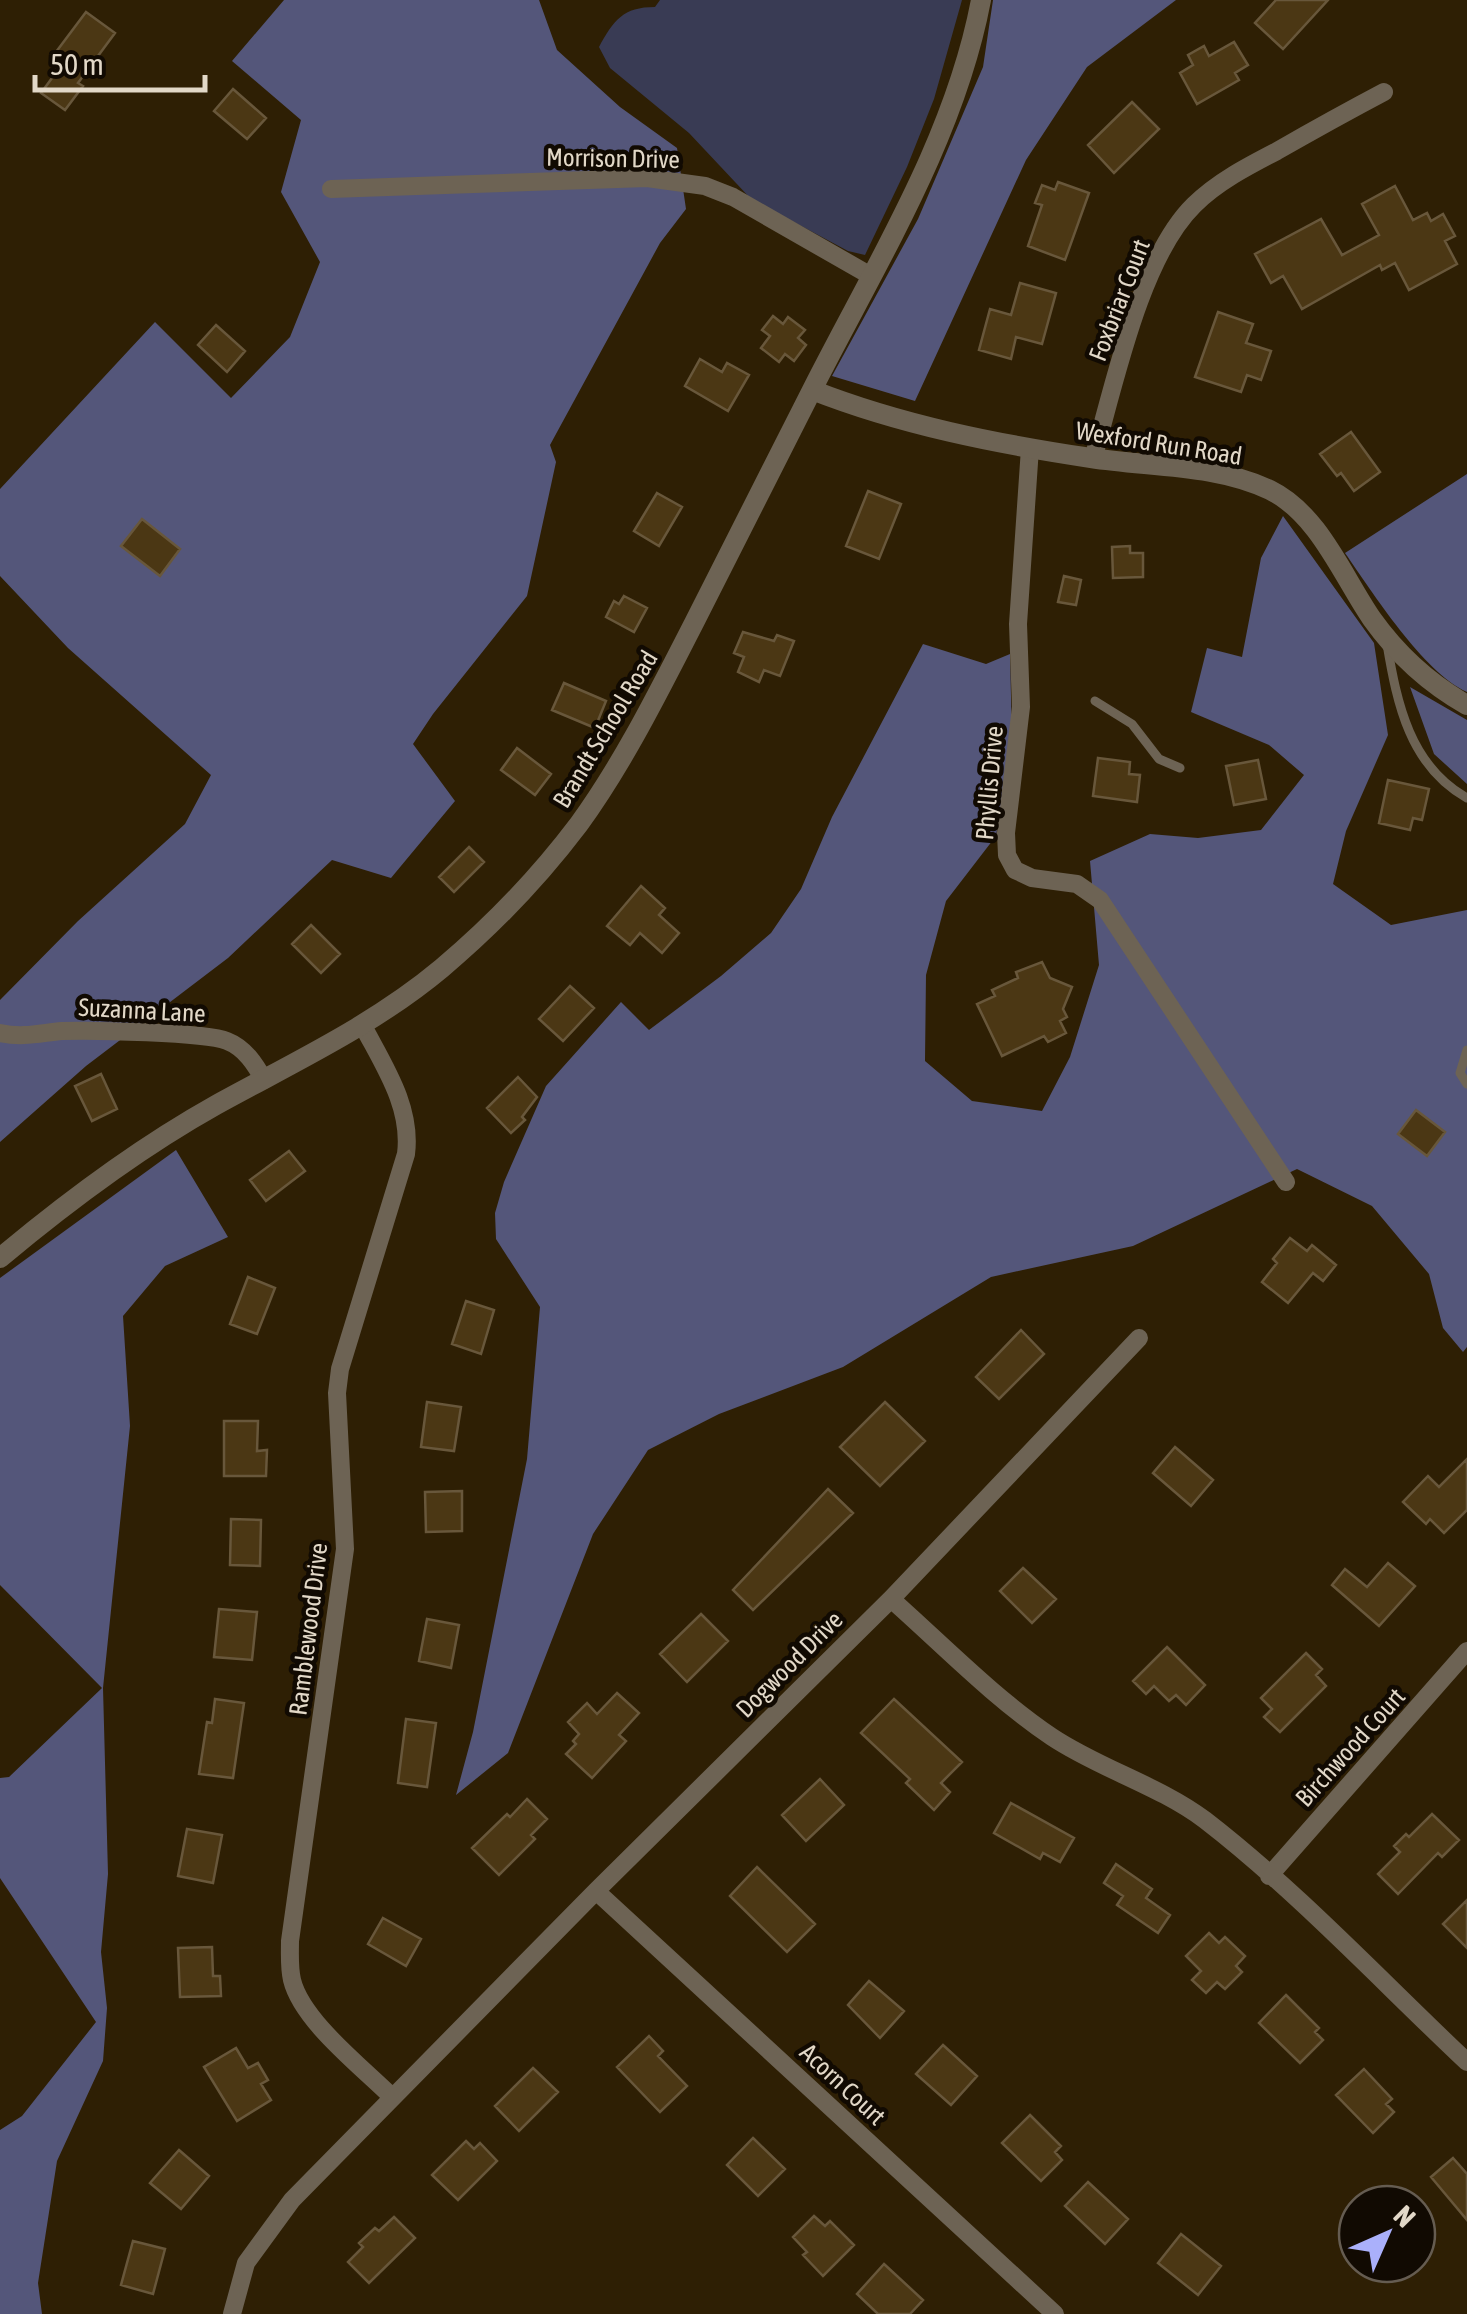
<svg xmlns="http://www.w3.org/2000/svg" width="1467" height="2314" viewBox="0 0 1467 2314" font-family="'Asap Condensed',sans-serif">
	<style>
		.green { fill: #393b54 }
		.forest { fill: #54567a }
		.building { fill: #4b3714; stroke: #68573b; stroke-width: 2.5 }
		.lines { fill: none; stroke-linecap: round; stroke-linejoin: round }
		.service { stroke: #6d6354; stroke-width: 9 }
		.minor { stroke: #6d6354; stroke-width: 18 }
		.tertiary { stroke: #6d6354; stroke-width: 20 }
		.labels { text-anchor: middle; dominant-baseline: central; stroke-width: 9; stroke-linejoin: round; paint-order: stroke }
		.street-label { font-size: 25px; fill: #e2d8c8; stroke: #110a02 }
	</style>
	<rect width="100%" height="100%" fill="#2e1f04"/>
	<path class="green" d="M660,0h302l-28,99 -27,68 -42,88 -17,-4 -97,-52 -62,-66 -79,-65 -11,-21c15,-27 24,-40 56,-40z"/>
	<path class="forest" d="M284,0h255l18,50 63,57 57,41 9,61 -26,34 -110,202 6,17 -29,134 -94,118 -20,30 42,57 -64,77 -59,-18 -104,98 -142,108 -86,76v-142l78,-79 107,-97 26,-49 -143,-127 -68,-72v-87l155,-167 76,76 59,-61 30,-75 -39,-70 20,-72 -69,-59z
		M993,0h183l-89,67 -61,93 -111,241 -83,-25 86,-157 65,-152z
		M1467,474v218c-44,-20 -94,-99 -122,-139z
		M1283,516l91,127 14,92 -42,96 -13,53 58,41 76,-15v437l-4,5 -20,-24 -14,-54 -57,-68 -75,-37 -164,77 -142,31 -148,90 -124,47 -71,36 -55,84 -85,219 -52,42 17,-63 54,-273 13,-152 -44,-68 -1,-26 9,-31 42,-96 75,-84 28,28 72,-54 50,-43 30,-44 31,-72 91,-173 63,20 24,-10 2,85 -16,97 -50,65 -20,74 -1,86 47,40 70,10 28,-54 29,-92 -9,-104 60,-27 48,4 63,-8 43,-55 -35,-30 -78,-33 16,-64 35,9 19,-99z
		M1410,687l57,33v64l-33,-30z
		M176,1150l52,87 -63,29 -42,50 7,110 -27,262 5,186 -7,78 6,56 -4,53 -46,100 -19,122 4,31h-42v-184l22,-14 74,-94 -96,-144v-100l9,-1 93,-89 -102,-103v-307z"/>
	<path class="building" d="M1276,0h52l-45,49 -28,-26z
		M86,12l29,21 -37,50 5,3 -18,24 -24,-17 25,-34 -10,-7z
		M1234,42l14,23 -13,8 4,7 -42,24 -17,-31 13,-8 -5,-10 16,-9 5,10z
		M233,89l33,29 -19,21 -33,-28z
		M1132,102l27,27 -45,44 -26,-28z
		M1058,182l31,11 -24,67 -37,-14 14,-41 -7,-2 7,-18 13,5z
		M1395,186l18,34 14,-7 4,8 12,-7 12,22 -10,5 12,23 -48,26 -14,-27 -13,7 -2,-5 -78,44 -19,-33 -12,7 -16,-29 66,-35 21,36 37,-20 -17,-31z
		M1020,283l36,10 -14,51 -26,-7 -5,22 -32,-9 11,-41 21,6z
		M1218,312l35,12 -7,19 25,8 -10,29 -14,-5 -6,17 -46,-15z
		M773,316l10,8 5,-7 17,13 -7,8 8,7 -12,16 -9,-7 -6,8 -18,-14 9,-12 -8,-6z
		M216,325l29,26 -18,21 -29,-27z
		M700,359l22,13 5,-9 22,12 -21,36 -43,-25z
		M1351,432l29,40 -26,19 -13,-18 -4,3 -17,-22z
		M868,491l33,13 -22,55 -33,-13z
		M657,493l25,14 -23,39 -25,-15z
		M142,519l38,30 -20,27 -39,-30z
		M1130,546v7h13v24l-30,1 -1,-31z
		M1064,576l17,4 -5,25 -18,-3z
		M624,596l23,12 -13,24 -28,-15 8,-16 5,3z
		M743,632l31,9 3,-6 17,6 -14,35 -16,-6 -5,12 -21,-10 6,-15 -10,-4z
		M564,683l42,18 -11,27 -43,-18z
		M517,748l34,26 -16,21 -34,-25z
		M1098,758l32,4 -1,12 11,1 -3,27 -44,-6z
		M1258,760l8,39 -32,6 -8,-39z
		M1388,780l41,9 -7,31 -9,-2 -3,12 -31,-7z
		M469,847l15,15 -30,30 -15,-15z
		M641,886l24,22 -6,7 20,18 -17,20 -22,-20 -10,12 -23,-19z
		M311,925l29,29 -19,19 -29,-29z
		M1042,962l8,16 22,9 -9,22 4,8 -7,4 6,12 -18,9 -4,-6 -42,20 -25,-52 18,-8 -3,-6 26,-12 -2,-6z
		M570,986l24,22 -31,33 -24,-22z
		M101,1074l16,35 -25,12 -17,-35z
		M518,1077l19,20 -15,20 3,3 -14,13 -24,-25z
		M1416,1110l29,22 -18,24 -29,-22z
		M289,1151l16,20 -39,30 -16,-21z
		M1290,1238l17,13 5,-6 24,20 -13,16 -10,-8 -25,30 -26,-21 15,-19 -4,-4z
		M248,1277l27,11 -18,46 -27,-10z
		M466,1301l28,9 -13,44 -29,-10z
		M1021,1330l23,24 -45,45 -23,-22z
		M427,1402l34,5 -7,44 -33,-4z
		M885,1402l40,39 -45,45 -40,-39z
		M224,1421h34l-1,30 10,-1 -1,26h-42z
		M1175,1447l38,33 -22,26 -38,-33z
		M1467,1459v51l-23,23 -14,-14 -4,5 -23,-22 25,-26 11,11z
		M828,1489l25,24 -100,97 -20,-20z
		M462,1491v40l-36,1 -1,-40z
		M231,1519l30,1 -1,46 -30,-1z
		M1388,1563l27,23 -36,40 -47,-41 13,-16 22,18z
		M1023,1568l33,31 -24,24 -32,-32z
		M219,1609l38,3 -5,48 -38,-3z
		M701,1614l27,27 -41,41 -27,-28z
		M427,1619l32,6 -8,43 -32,-7z
		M1167,1647l38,38 -19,20 -10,-10 -7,6 -15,-15 -8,8 -13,-13z
		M1306,1653l16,16 -6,6 10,11 -46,46 -16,-15 8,-8 -11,-11z
		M617,1693l22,20 -20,22 7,6 -34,37 -26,-24 10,-10 -3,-3 6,-7 -11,-12 19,-19 10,11z
		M215,1699l29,4 -11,75 -34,-4 8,-52 5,1z
		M894,1699l68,63 -21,21 9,9 -16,18 -28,-27 4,-4 -49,-46z
		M406,1719l30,4 -9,64 -29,-4z
		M820,1779l24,26 -38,36 -24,-26z
		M527,1799l20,20 -16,16 4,4 -36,36 -27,-27 35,-34 3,3z
		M1011,1803l63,35 -14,24 -17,-9 -3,6 -46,-26z
		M1432,1814l27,26 -17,17 -4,-4 -40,41 -20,-20 22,-22 -6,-6 12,-12 3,3z
		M187,1829l35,6 -9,48 -35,-7z
		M1116,1864l36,25 -6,9 24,17 -12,18 -41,-28 6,-9 -19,-13z
		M757,1867l58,57 -28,28 -57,-56z
		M1467,1900v48l-24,-24z
		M383,1918l38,21 -15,27 -38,-22z
		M1209,1933l10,10 6,-6 20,19 -9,10 6,6 -17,17 -8,-7 -11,11 -14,-13 9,-9 -15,-15z
		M212,1947l1,29h7l1,20 -41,1 -2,-49z
		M869,1981l35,30 -24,27 -32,-33z
		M1286,1995l33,33 -4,4 8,8 -23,23 -41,-40z
		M649,2036l14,15 -5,5 29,30 -27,26 -43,-45z
		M943,2045l34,31 -26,29 -35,-31z
		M236,2048l12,20 10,-5 10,17 -7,4 10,16 -34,21 -33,-54z
		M533,2068l25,24 -39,39 -24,-25z
		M1364,2069l28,30 -6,5 8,8 -21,21 -37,-38z
		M1030,2115l31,31 -6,6 7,8 -21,21 -39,-38z
		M753,2138l32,31 -27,27 -31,-31z
		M466,2141l8,8 6,-6 17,18 -39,39 -26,-25z
		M179,2150l30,26 -28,33 -31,-26z
		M1453,2158l14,16v46l-36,-43z
		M1088,2182l40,37 -23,25 -40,-38z
		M814,2216l11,10 5,-5 24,24 -31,31 -20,-21 4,-3 -14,-15z
		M394,2217l21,21 -46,45 -21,-21 15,-15 -4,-4 16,-15 4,3z
		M1181,2234l40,32 -23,29 -40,-32z
		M133,2241l32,8 -12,45 -32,-9z
		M884,2264l39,36 -13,14h-32l-21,-20z"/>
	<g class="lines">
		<path class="service" d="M1387,644c10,60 23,122 80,154
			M1095,701l37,23 27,35 21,9
			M1467,1050l-7,23 7,11"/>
		<path class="minor" d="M331,189l316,-11 58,8 28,11 138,79
			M1030,448l-12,176 3,83 -15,126 1,22 8,15 17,8 45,6 23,16 186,282
			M1093,459c21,-73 47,-201 101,-254 23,-23 54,-39 83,-54 35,-20 71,-40 107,-59
			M363,1026c21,40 49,81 43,128l-66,215 -3,24 8,156 -55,392c0,13 -1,26 2,39 10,41 70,87 100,117
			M0,1033c23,5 40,0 62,-2 28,-1 143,1 165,10 18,7 28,23 37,39
			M891,1599l248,-261
			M1269,1876l198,-225
			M596,1891l459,423
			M232,2314l14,-51 46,-63 304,-309 295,-292c52,46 103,99 161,138 48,32 106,48 153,83 92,71 177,162 262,242"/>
		<path class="tertiary" d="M812,390c89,35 185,54 279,68 58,9 125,6 179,32 49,24 73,87 102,129 25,35 58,65 95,86
			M0,1258c67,-56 139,-110 216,-153 78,-43 158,-80 226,-137 51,-43 97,-91 137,-144 45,-62 80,-133 115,-201 40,-79 80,-158 120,-237 63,-124 141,-248 167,-386"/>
	</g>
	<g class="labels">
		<g class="street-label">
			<text transform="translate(613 158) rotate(1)">Morrison Drive</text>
			<text transform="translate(1119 300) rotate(-69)">Foxbriar Court</text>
			<text transform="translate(1159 443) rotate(9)">Wexford Run Road</text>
			<text transform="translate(605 729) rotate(-59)">Brandt School Road</text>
			<text transform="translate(989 783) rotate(-85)">Phyllis Drive</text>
			<text transform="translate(142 1010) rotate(3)">Suzanna Lane</text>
			<text transform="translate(308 1629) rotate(-83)">Ramblewood Drive</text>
			<text transform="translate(789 1664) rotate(-45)">Dogwood Drive</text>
			<text transform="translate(1350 1747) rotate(-48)">Birchwood Court</text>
			<text transform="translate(843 2084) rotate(43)">Acorn Court</text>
		</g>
	</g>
	<g transform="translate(1387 2234) rotate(45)"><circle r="48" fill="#110a02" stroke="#655c51" stroke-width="2.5"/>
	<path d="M0-8L18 38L0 25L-18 38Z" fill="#aab0fb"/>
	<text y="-15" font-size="28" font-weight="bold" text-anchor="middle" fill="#e2d8c8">N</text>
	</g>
	<path d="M35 75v15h170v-15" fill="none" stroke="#e2d8c8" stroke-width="5"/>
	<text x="50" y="75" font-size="30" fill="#e2d8c8" stroke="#110a02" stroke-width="8" paint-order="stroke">50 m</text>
</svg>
